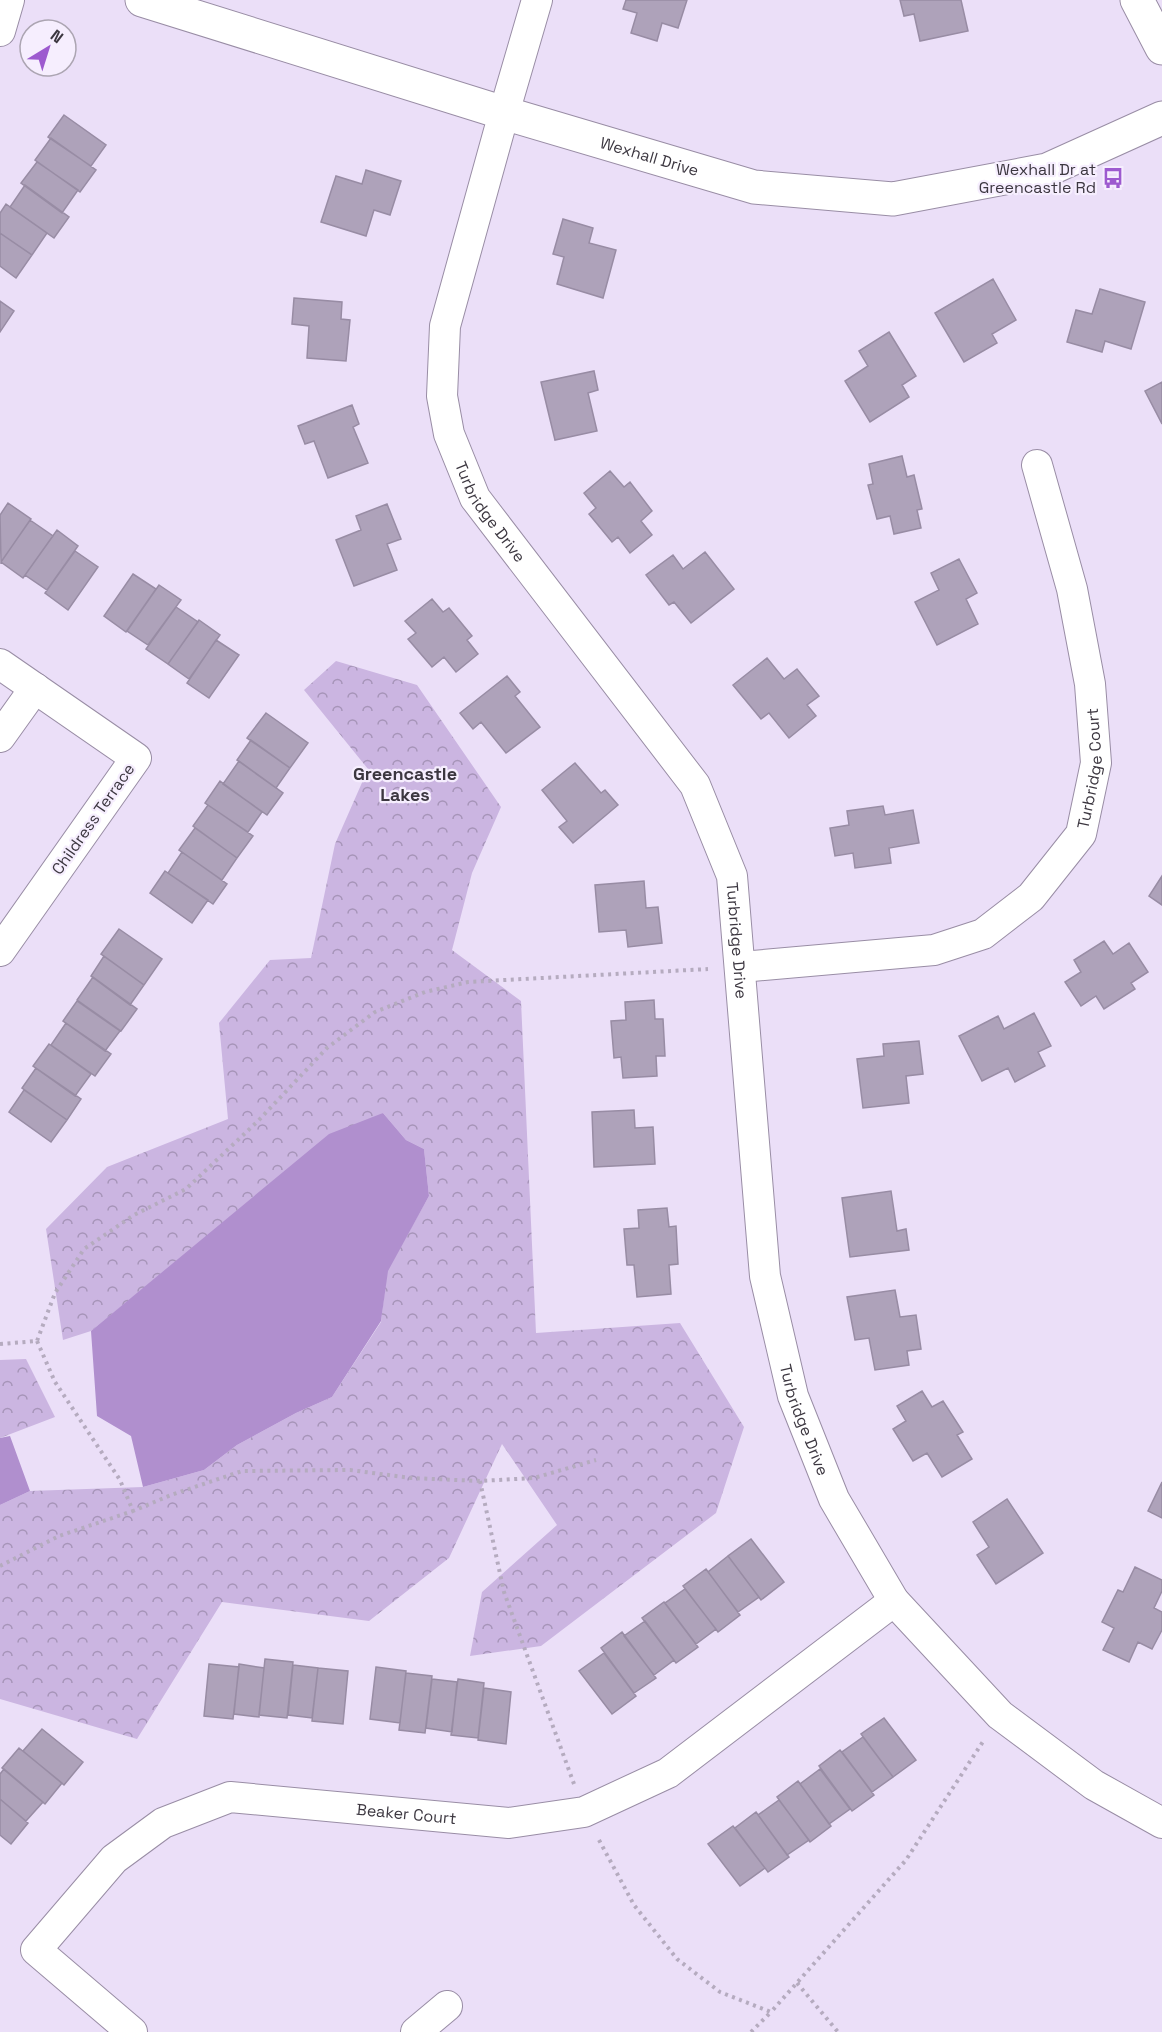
<svg xmlns="http://www.w3.org/2000/svg" width="1162" height="2032" viewBox="0 0 1162 2032" font-family="'Space Grotesk',sans-serif">
	<style>
		.forest { fill: url(#forest-crowns) }
		.water { fill: #b08fce }
		.building { fill: #aea2ba; stroke: #988ca4; stroke-width: 1.5 }
		.lines { fill: none; stroke-linecap: round; stroke-linejoin: round }
		.minor-casing { stroke: #998da5; stroke-width: 32 }
		.tertiary-casing { stroke: #998da5; stroke-width: 35 }
		.path { stroke: #b5abbf; stroke-width: 4; stroke-dasharray: 3 4.5; stroke-linecap: butt }
		.minor { stroke: #fff; stroke-width: 30 }
		.tertiary { stroke: #fff; stroke-width: 33 }
		.labels { text-anchor: middle; dominant-baseline: central; stroke-width: 4.5; stroke-linejoin: round; paint-order: stroke }
		.street-label { font-size: 16px; fill: #3c3740; stroke: #f6eefe }
		.poi-label { font-size: 16px; fill: #3c3740; stroke: #f6eefe; text-anchor: end }
		.neighbourhood-label { font-size: 18px; font-weight: bold; fill: #3c3740; stroke: #f6eefe }
	</style>
	<defs>
		<pattern id="forest-crowns" width="20" height="18" patternUnits="userSpaceOnUse" patternTransform="scale(1.5)"><rect width="20" height="18" fill="#cbb5e1"/><path d="M2 6a3 3 0 1 1 6 0M12 15a3 3 0 1 1 6 0" fill="none" stroke="#a694b8"/></pattern>
	</defs>
	<rect width="100%" height="100%" fill="#ebdff8"/>
	<path class="forest" d="M336,661l81,24 84,122 -29,66 -20,77 69,51 15,332 144,-10 64,104 -28,86 -175,133 -71,10 12,-64 75,-67 -55,-81 -53,114 -80,63 -147,-19 -85,137 -137,-40v-194l30,-14 113,-4 61,-17 33,-25 59,-32 36,-16 49,-75 6,-51 42,-75 -5,-47 -18,-9 -23,-27 -212,153 -80,65 -28,9 -17,-111 61,-62 121,-48 -9,-96 51,-63 41,-2 24,-114 33,-75 -64,-79z
		M26,1359l29,58 -55,21v-78z"/>
	<path class="water" d="M383,1113l23,27 18,9 5,47 -41,75 -7,50 -49,76 -36,16 -59,32 -33,25 -61,17 -12,-51 -34,-20 -6,-85 238,-197z
		M10,1436l20,55 -30,14v-67z"/>
	<path class="building" d="M626,0h61l-9,28 -16,-5 -5,18 -26,-8 6,-20 -14,-4z
		M900,0h61l7,31 -48,10 -6,-27 -10,2z
		M64,115l42,30 -15,21 -43,-29z
		M51,138l45,32 -16,22 -45,-32z
		M37,162l41,28 -16,23 -41,-30z
		M366,170l35,11 -11,34 -16,-5 -8,26 -45,-14 15,-46 26,8z
		M25,185l44,32 -15,21 -44,-31z
		M6,204l41,29 -15,22 -32,-22v-20z
		M563,219l30,9 -4,15 27,7 -13,48 -46,-14 7,-27 -11,-3z
		M0,233l32,22 -16,23 -16,-12z
		M993,279l23,41 -24,14 5,9 -33,19 -29,-49z
		M1100,289l45,13 -14,47 -26,-8 -3,11 -35,-10 9,-32 16,4z
		M294,298l48,4 -1,17 9,1 -4,41 -39,-3 2,-32 -17,-2z
		M0,301l14,10 -14,21z
		M889,332l27,44 -14,9 7,12 -39,25 -25,-41 23,-15 -9,-15z
		M594,371l4,19 -10,3 9,38 -42,9 -14,-58z
		M1162,382v42l-17,-33z
		M352,405l7,19 -6,3 15,36 -40,15 -14,-37 -9,3 -7,-18z
		M902,456l5,21 7,-2 8,34 -5,1 4,18 -27,6 -4,-18 -13,3 -9,-34 5,-1 -4,-20z
		M610,471l14,16 6,-5 22,29 -11,10 11,14 -22,18 -12,-16 -6,5 -23,-28 7,-6 -12,-15z
		M8,503l23,16 -30,43 -1,-47z
		M387,504l14,35 -14,5 10,26 -43,16 -18,-46 25,-10 -5,-14z
		M30,520l23,16 -30,42 -22,-16z
		M57,530l21,16 -31,44 -22,-15z
		M75,551l23,16 -30,43 -23,-17z
		M705,552l29,37 -43,34 -17,-21 -5,3 -23,-30 27,-20 10,14z
		M959,559l18,34 -11,6 12,25 -41,21 -22,-43 24,-12 -8,-17z
		M133,574l23,15 -30,43 -22,-16z
		M159,585l22,15 -33,45 -21,-14z
		M432,599l11,13 6,-4 23,28 -5,4 11,14 -22,18 -12,-15 -12,10 -24,-28 8,-6 -11,-12z
		M176,607l22,15 -30,42 -22,-15z
		M199,620l21,15 -31,44 -21,-15z
		M216,640l23,15 -30,43 -22,-15z
		M767,658l17,21 13,-10 22,27 -12,9 9,11 -27,22 -20,-25 -8,6 -28,-34z
		M507,676l13,16 -5,4 25,31 -34,26 -25,-31 -8,7 -13,-16z
		M266,713l42,30 -18,25 -43,-30z
		M251,740l39,28 -14,20 -39,-28z
		M239,761l44,32 -16,22 -44,-31z
		M575,763l26,30 4,-3 13,15 -45,38 -14,-16 8,-6 -25,-31z
		M220,781l42,31 -14,20 -43,-29z
		M208,805l45,31 -16,22 -44,-32z
		M883,806l2,9 28,-5 6,33 -30,5 2,15 -36,5 -2,-15 -18,3 -5,-28 19,-3 -2,-14z
		M195,828l42,30 -15,22 -43,-30z
		M182,852l45,32 -14,20 -45,-31z
		M165,871l43,29 -16,23 -42,-30z
		M1162,876v29l-13,-9z
		M644,881l2,27 12,-1 4,36 -34,4 -2,-17 -27,2 -4,-47z
		M119,929l43,30 -18,26 -43,-31z
		M1104,941l9,13 16,-11 19,29 -17,11 4,6 -31,20 -8,-13 -15,10 -16,-24 16,-10 -7,-12z
		M104,956l40,29 -14,20 -39,-29z
		M93,977l44,32 -16,22 -44,-31z
		M654,1000l1,19h8l2,37h-9l1,20 -34,2 -2,-21 -7,1 -3,-37 15,-1 -1,-18z
		M77,1001l43,30 -15,20 -42,-30z
		M1034,1013l17,33 -13,6 7,14 -30,16 -7,-14 -26,13 -23,-45 39,-20 6,13z
		M66,1023l45,31 -16,22 -44,-31z
		M919,1041l4,33 -17,2 3,27 -46,5 -6,-49 27,-3 -1,-12z
		M49,1044l42,30 -16,22 -42,-30z
		M36,1068l45,31 -14,21 -45,-32z
		M24,1090l43,30 -16,22 -42,-30z
		M634,1110l1,18 18,-1 2,37 -61,3 -2,-55z
		M891,1191l6,40 9,-2 3,21 -59,7 -8,-59z
		M667,1208l2,19 7,-1 2,38 -9,1 2,29 -34,3 -3,-32h-7l-3,-36 15,-1 -1,-18z
		M895,1290l5,27 16,-2 5,34 -14,2 2,14 -34,5 -6,-32 -14,2 -8,-43z
		M922,1391l10,16 11,-6 20,31 -6,3 15,24 -30,18 -15,-24 -14,8 -20,-32 13,-8 -9,-15z
		M1162,1482v36l-14,-7z
		M1007,1499l36,54 -47,31 -19,-29 12,-8 -16,-25z
		M751,1539l33,43 -23,18 -33,-44z
		M728,1556l31,41 -21,15 -30,-40z
		M1135,1567l27,13v11l-8,17 8,4v18l-10,19 -14,-7 -9,20 -26,-12 11,-22 -12,-6 16,-32 5,2z
		M706,1569l34,46 -22,17 -35,-46z
		M685,1589l31,40 -20,15 -31,-41z
		M664,1602l34,45 -22,16 -34,-45z
		M645,1621l29,39 -20,15 -30,-39z
		M622,1632l34,46 -22,15 -33,-45z
		M604,1653l32,43 -24,18 -33,-43z
		M265,1659l28,3 -6,56 -28,-3z
		M209,1664l30,3 -6,52 -29,-3z
		M239,1664l25,4 -5,49 -25,-3z
		M293,1665l25,3 -6,50 -24,-3z
		M376,1667l30,4 -6,52 -30,-4z
		M318,1668l30,3 -5,53 -31,-3z
		M406,1673l26,3 -7,57 -26,-3z
		M432,1679l25,3 -5,50 -26,-4z
		M458,1679l26,4 -6,55 -27,-3z
		M484,1688l27,4 -5,52 -28,-4z
		M884,1718l32,42 -23,17 -32,-43z
		M42,1729l41,33 -19,23 -41,-34z
		M863,1737l30,40 -21,15 -30,-40z
		M19,1748l43,35 -17,21 -43,-36z
		M840,1750l34,45 -22,16 -33,-45z
		M4,1769l39,33 -17,19 -26,-22v-25z
		M820,1769l30,40 -21,15 -29,-40z
		M798,1781l33,45 -21,16 -33,-45z
		M0,1799l28,24 -17,21 -11,-9z
		M779,1800l30,40 -22,15 -29,-40z
		M756,1812l33,45 -21,15 -33,-44z
		M733,1826l32,42 -25,18 -32,-42z"/>
	<g class="lines">
		<defs>
			<g id="minor">
				<path id="s1" d="M537,0l-33,113 -59,213 -3,70 7,38 26,64 220,287 37,91 33,400 28,120 41,103 60,102 106,114 94,70 68,38"/>
				<path d="M0,31l9,-31"/>
				<path d="M0,664l136,94 -136,193"/>
				<path d="M0,737l35,-49"/>
				<path id="s2" d="M741,967l193,-17 49,-16 48,-37 50,-63 15,-71 -6,-79 -18,-95 -35,-124"/>
				<path id="s3" d="M132,2032l-96,-82 78,-91 49,-36 67,-26 279,26 75,-11 84,-39 226,-172"/>
				<path d="M416,2032l31,-26"/>
			</g>
			<g id="tertiary">
				<path id="s4" d="M142,0l362,113 250,74 139,12 154,-29 115,-52"/>
				<path d="M1137,0l25,48"/>
			</g>
		</defs>
		<use href="#minor" class="minor-casing"/>
		<use href="#tertiary" class="tertiary-casing"/>
		<path class="path" d="M37,1341l18,41 65,98 13,31 38,-16 71,-24 108,-1 61,8 69,3 54,-3 62,-18
			M0,1344l37,-3 18,-48 29,-44 50,-34 52,-26 72,-68 69,-73 48,-36 50,-20 43,-10 240,-13
			M480,1481l24,111 70,192
			M0,1566l59,-30 74,-25
			M599,1840l35,65 43,54 43,33 51,20 135,-152 78,-120
			M797,1983l41,49
			M751,2032l20,-20"/>
		<use href="#minor" class="minor"/>
		<use href="#tertiary" class="tertiary"/>
	</g>
	<defs>
		<symbol id="bus-bare" viewBox="-9 -9 18 18"><path d="M-5-6H5V4H4V6H2V4H-2V6H-4V4H-5ZM-3.5-4V0h7V-4ZM-3.5 1.2v1.5H-2V1.2ZM2 1.2v1.5H3.5V1.2Z" fill="#9d5acf" stroke="#f6eefe" stroke-width="2.5" paint-order="stroke"/></symbol>
	</defs>
	<g fill-rule="evenodd">
		<use href="#bus-bare" x="1098" y="163" width="30" height="30"/>
	</g>
	<g class="labels">
		<g class="street-label">
			<text stroke="none"><textPath href="#s4" startOffset="531">Wexhall Drive</textPath></text>
			<text stroke="none"><textPath href="#s1" startOffset="536">Turbridge Drive</textPath></text>
			<text stroke="none"><textPath href="#s2" startOffset="453">Turbridge Court</textPath></text>
			<text transform="translate(93 819) rotate(-55)">Childress Terrace</text>
			<text stroke="none"><textPath href="#s1" startOffset="1041">Turbridge Drive</textPath></text>
			<text stroke="none"><textPath href="#s1" startOffset="1527">Turbridge Drive</textPath></text>
			<text stroke="none"><textPath href="#s3" startOffset="556">Beaker Court</textPath></text>
		</g>
		<g class="poi-label">
			<text x="1096" y="169">Wexhall Dr at<tspan x="1096" dy="18">Greencastle Rd</tspan></text>
		</g>
		<g class="neighbourhood-label">
			<text x="405" y="773">Greencastle<tspan x="405" dy="21">Lakes</tspan></text>
		</g>
	</g>
	<g transform="translate(48 48) rotate(38)"><circle r="28" fill="#f6eefe" stroke="#aca5b2" stroke-width="1.5"/>
	<path d="M0-4.5L10 22L0 15L-10 22Z" fill="#9d5acf"/>
	<text y="-9" font-size="16" font-weight="bold" text-anchor="middle" fill="#3c3740">N</text>
	</g>
</svg>
